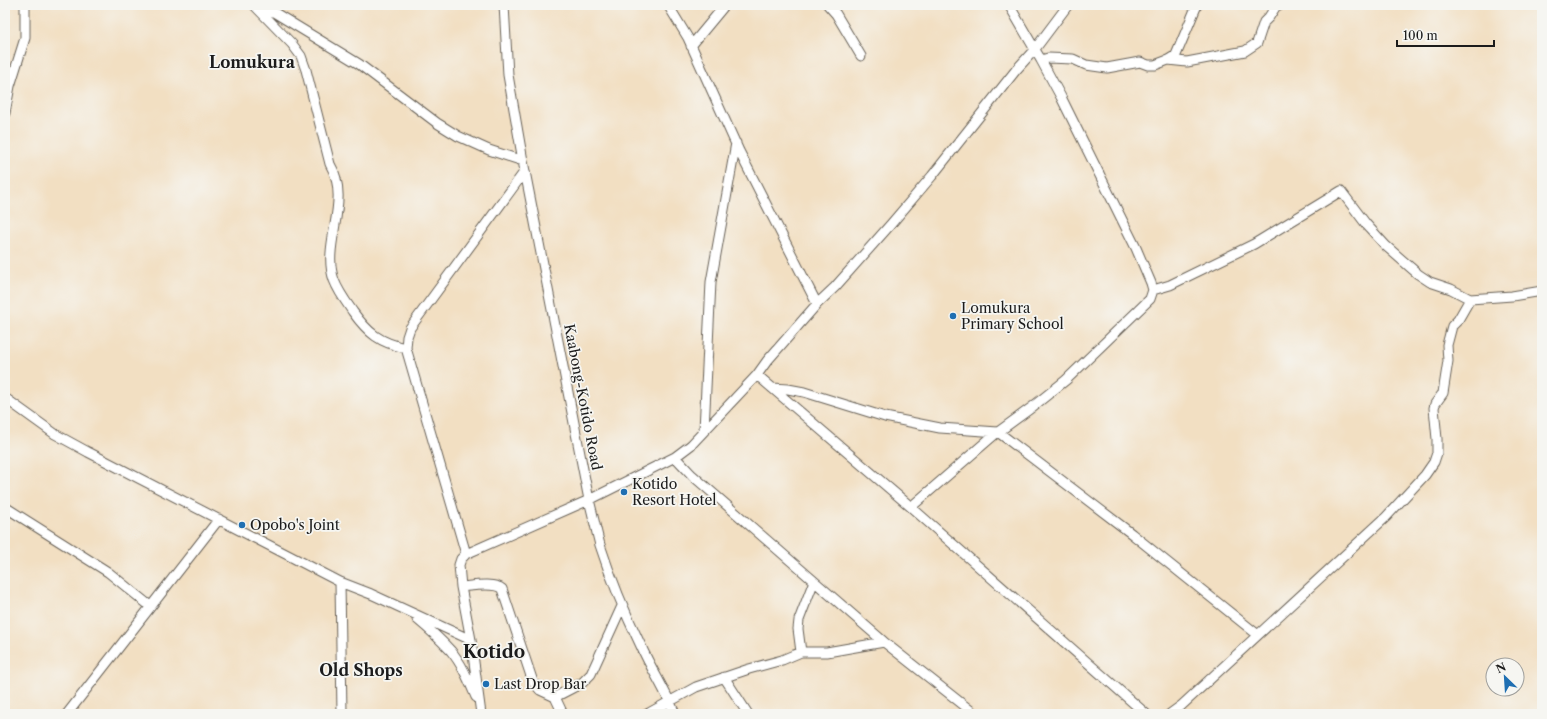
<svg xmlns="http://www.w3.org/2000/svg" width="1547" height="719" viewBox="0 0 1547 719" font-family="'Libre Caslon Text',serif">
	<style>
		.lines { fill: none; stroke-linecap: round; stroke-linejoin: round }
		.minor-casing { stroke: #676056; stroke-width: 11 }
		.minor { stroke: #fff; stroke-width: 9 }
		.poi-dot { fill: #1f6fb2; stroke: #f6f6f2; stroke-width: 1.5 }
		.labels { text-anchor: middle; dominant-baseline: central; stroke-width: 3.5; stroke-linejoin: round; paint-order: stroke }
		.poi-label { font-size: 14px; fill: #1c1c1c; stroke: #f6f6f2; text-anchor: start }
		.street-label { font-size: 14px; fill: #1c1c1c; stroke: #f6f6f2 }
		.quarter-label { font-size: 16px; font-weight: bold; fill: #1c1c1c; stroke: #f6f6f2 }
		.district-label { font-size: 18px; font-weight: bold; fill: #1c1c1c; stroke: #f6f6f2 }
	</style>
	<rect width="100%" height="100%" fill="#f6f6f2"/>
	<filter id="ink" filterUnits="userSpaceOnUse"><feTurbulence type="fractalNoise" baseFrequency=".025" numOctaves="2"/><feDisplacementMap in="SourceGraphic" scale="8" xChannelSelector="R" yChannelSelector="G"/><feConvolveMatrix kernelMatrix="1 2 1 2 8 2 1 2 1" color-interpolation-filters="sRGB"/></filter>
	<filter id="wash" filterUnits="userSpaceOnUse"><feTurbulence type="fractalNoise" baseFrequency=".012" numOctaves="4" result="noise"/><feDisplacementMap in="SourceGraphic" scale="16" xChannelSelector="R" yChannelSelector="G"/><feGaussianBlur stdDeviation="0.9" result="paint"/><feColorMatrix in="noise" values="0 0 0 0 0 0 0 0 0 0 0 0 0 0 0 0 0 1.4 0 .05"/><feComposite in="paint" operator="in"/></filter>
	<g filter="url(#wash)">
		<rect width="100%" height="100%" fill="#f2dfc2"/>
	</g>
	<g filter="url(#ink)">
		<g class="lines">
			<defs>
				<path id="minor" d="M254,5l38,39 9,12 5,14 24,94c22,37 -9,80 4,116 4,11 12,22 19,32 15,21 27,31 53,36
					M262,5l97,59 78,59 21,13 31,14 34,11
					M668,5l20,33 51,113 78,153
					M828,5l8,9 25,42
					M691,46l34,-41
					M1041,60l7,-2 25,1 13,6 21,3 33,-6 8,3h7l13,-5 8,-5 21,-50
					M1168,60l19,2 58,-11 12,-8 7,-21 5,-5 7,-11 3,-1
					M5,113l5,-27 15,-48v-33
					M1153,290l17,-5 84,-41 87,-53 25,33 20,22 32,28 12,8 21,7 19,10 42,-3 30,-5
					M757,375l154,132 235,207
					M772,388l16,1 16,3 81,25 55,11 58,4 134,102 126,101
					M5,398l50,36 33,18 252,130 31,12 100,46
					M704,430l7,-148 25,-139
					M675,457l17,18 192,167 91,72
					M5,507l103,65 42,34
					M911,507l83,-72 37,-27 35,-28 84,-81 3,-9 -2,-7 -15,-35 -75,-151 -20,-37 -32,-55
					M466,554l-60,-206 1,-11 3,-9 115,-157
					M340,582l2,132
					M461,587c11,-1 34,-5 41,2l31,93 7,8 15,7 8,17
					M417,619c12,10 23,20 34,32 11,13 18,30 25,46
					M801,652l-3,-23 1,-9 15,-39
					M724,677l24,37
					M555,697l27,-14 9,-9 31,-68
					M67,714l152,-195
					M481,714l-10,-74 -10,-53 -2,-22 2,-6 5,-5 123,-54 -66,-339 -15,-86 -4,-70
					M647,714l49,-27 53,-18 33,-9 19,-8h26l57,-10
					M675,714c-9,-23 -24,-45 -34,-68 -16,-33 -30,-67 -41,-101 -4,-15 -7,-30 -11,-45l86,-43 16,-12 66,-70 10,-14 50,-57 18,-17 56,-63 41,-48 84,-106 19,-21 33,-44
					M1170,714l11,-8 205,-189 39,-42 9,-13 3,-9v-14l-3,-31 1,-4 8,-11 5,-32 -1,-16 5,-19 6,-6 12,-21"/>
			</defs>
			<use href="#minor" class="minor-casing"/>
			<use href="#minor" class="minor"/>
		</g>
	</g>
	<g class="poi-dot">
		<circle cx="953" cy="316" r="4"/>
		<circle cx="624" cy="492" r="4"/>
		<circle cx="242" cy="525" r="4"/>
		<circle cx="486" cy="684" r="4"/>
	</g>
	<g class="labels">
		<g class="poi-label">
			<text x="961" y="308">Lomukura<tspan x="961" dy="16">Primary School</tspan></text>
			<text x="632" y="484">Kotido<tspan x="632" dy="16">Resort Hotel</tspan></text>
			<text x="250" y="525">Opobo's Joint</text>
			<text x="494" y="684">Last Drop Bar</text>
		</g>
		<g class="street-label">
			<text transform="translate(583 397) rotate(79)">Kaabong-Kotido Road</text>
		</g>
		<g class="quarter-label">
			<text x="252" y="62">Lomukura</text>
			<text x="361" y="670">Old Shops</text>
		</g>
		<g class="district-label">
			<text x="494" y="652">Kotido</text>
		</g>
	</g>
	<rect width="1547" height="719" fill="none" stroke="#f6f6f2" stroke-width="20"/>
	<g transform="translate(1505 677) rotate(335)"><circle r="19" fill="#f6f6f2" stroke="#9f9f9c"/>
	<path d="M0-3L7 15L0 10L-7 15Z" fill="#1f6fb2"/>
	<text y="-6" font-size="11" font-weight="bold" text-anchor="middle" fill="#1c1c1c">N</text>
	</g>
	<path d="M1397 40v6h97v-6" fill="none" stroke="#1c1c1c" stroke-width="2"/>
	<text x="1403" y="40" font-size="12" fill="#1c1c1c" stroke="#f6f6f2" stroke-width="3" paint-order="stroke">100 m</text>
</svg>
